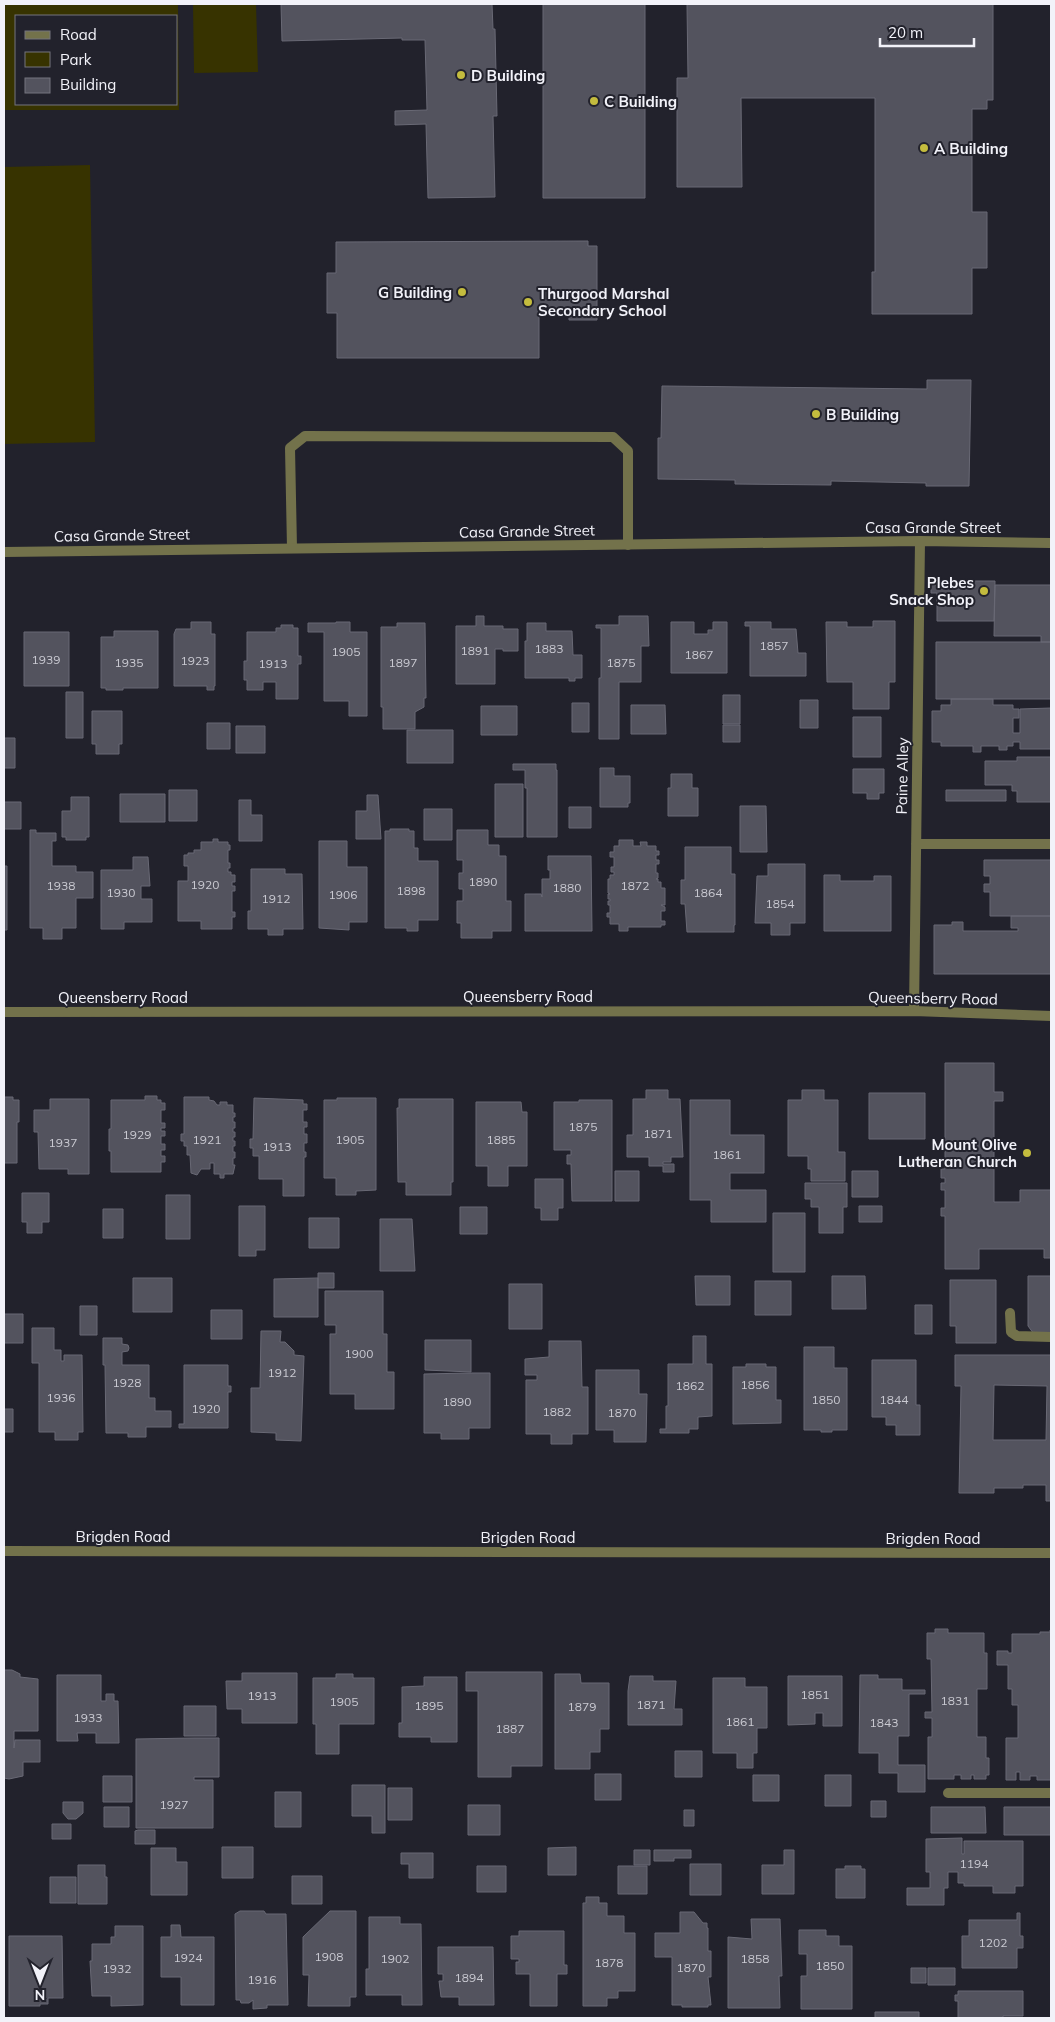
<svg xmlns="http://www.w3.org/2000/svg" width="1055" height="2022" viewBox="0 0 1055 2022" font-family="Mulish,sans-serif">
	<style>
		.green { fill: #373300; fill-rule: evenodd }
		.building { fill: #53535e; stroke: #696975; fill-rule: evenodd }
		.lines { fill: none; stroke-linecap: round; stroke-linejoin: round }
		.lane { stroke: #73724b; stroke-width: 10 }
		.street { stroke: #73724b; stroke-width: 10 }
		.poi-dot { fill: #c4bc3e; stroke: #22222c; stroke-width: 2 }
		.labels { text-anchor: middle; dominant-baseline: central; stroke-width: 4; stroke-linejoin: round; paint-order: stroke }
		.number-label { font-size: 12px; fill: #cacad2 }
		.poi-label { font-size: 15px; font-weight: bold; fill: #f2f2f9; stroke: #22222c; text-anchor: start }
		.street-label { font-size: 15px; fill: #f2f2f9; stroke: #22222c }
	</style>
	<rect width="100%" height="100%" fill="#22222c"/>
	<path class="green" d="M4,4h174l1,106h-175zM16,16h160v88h-160z
		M193,4h63l2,68 -64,1z
		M90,165l5,277 -91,2v-277z"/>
	<path class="building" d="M281,4h211l1,25h2l2,87h-4l2,81 -67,1 -2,-74 -31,1v-14l32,-1 -2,-70h-23v-2l-120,3z
		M543,4h102v194h-102z
		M687,4h306v96h-6v9h-15v103h15v56h-15v46h-100v-42h3v-174h-134l1,89h-65v-109h11z
		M588,241v5h9v74h-28v-9h-30v47h-202v-45h-10v-40h9v-31z
		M927,380h44l-2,106h-43v-3l-95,-2v4l-96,-1v-4l-77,-1v-41h3l1,-52 265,3z
		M939,581h56l-1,40h-57v-28h-6v-8h8z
		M995,585h56v57h-10v-6h-47z
		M476,616h8v10h19v3h15v22h-15v-2h-8v35h-39v-58h20z
		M619,616h29l1,30h-8v36h-22v57h-20v-61h2v-50h-5v-3h23z
		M873,621h22v61h-6v27h-36v-27h-26l-1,-60h21v5h26z
		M191,622h20v12h4v52h-1v4h-7v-4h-33v-52l2,-5h15z
		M336,622h14v10h17v84h-18v-15h-25v-69h-16v-9h28z
		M671,622h23v12h14v-4h5v-8h14v51h-56z
		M745,622h26v7h25l2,24h8v23h-56v-50h-5z
		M397,623h28l1,75h-2v9l-9,5v17h-32v-22h-2v-80h16z
		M527,623h19v8h26l1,24h9v23h-7v3h-6v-3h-44v-37h2z
		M281,625h12v3h5v28h3v8h-3v35h-22v-17h-13v8h-16v-10h-3v-19h3v-29h29v-4h5z
		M114,631h44v57h-35v2h-17v-2h-5v-51h13z
		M24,632h45v54h-45z
		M936,642h115v57h-115z
		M66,692h17v46h-17z
		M723,695h17v29h-17z
		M951,699h42v6h20v4h6v9h-6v15h7v-24l31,-1v41h-31v-7h-7v4h-6v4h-8v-4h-18v6h-8v-6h-32v-4h-9v-31h9v-6h10z
		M800,700h18v28h-18z
		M572,703h17v29h-17z
		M631,705h34l1,29h-35z
		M481,706h36v29h-36z
		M92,711h30v33h-3v10h-23v-10h-4z
		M853,717h28v40h-28z
		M207,723h23v26h-23z
		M723,725h17v17h-17z
		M236,726h29v27h-29z
		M407,730h46v33h-46z
		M4,738h11v30h-11z
		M1017,757h34v45h-34v-11h-5v-6h-27v-24h32z
		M513,764h43v6h1v67h-30v-49h-2v-18h-12z
		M600,768h14v8h16v27h-2v4h-28z
		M853,769h31v24h-5v6h-12v-6h-14z
		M671,774h21v14h6v28h-30v-28h3z
		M495,784h28v53h-28z
		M169,790h28v31h-28z
		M946,790h60v11h-60z
		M120,794h45v28h-45z
		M367,795h11l3,44h-25v-28h11z
		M71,797h18v40h-3v3h-20v-3h-4v-26h9z
		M239,800h12v15h11v26h-23z
		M4,802h17v27h-17z
		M740,806h26l1,46h-27z
		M569,807h22v21h-22z
		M424,809h28v31h-28z
		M390,829h19v2h5v17h4v13h20v59h-20v11h-11v-3h-22v-97h5z
		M30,830h6v3h20v8h-4v25h24v6h17v26h-17v30h-14v11h-19v-11h-13z
		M457,830h31v15h11v11h7v45h5v30h-19v7h-31v-15h-4v-22h6v-12h-4v-16h4v-13h-6z
		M213,839h5v3h10v3h2v5h-2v13h2v5h-2v4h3v3h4v7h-3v4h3v5h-3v21h3v5h-3v12h-31v-8h-23v-40h10v-15h-4v-11h4v-2h6v-3h7v-8h12z
		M619,840h14v6h8l-1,-4h7v4h9v5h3v4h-3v5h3v4h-3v9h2v5l-2,1h2v3h3v6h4v17h-4l4,2v4h-4v10h4v4h-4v2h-33v4h-9v-7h-9v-7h-3v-4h3v-8h-2v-4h2v-2h-2v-5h2l-2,-1v-14h2v-4h4v-3h-3v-5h3v-10h-4v-5h4v-6h5z
		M319,841h28v26h20v55h-18v8l-30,-2z
		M685,847h46v27h4v51h-1v7h-47l-2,-28h-4v-24h4z
		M548,856h43l1,75h-67v-37h16l1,3v-18h8v-9h-2z
		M133,857h15l2,29h-9v13h11v23h-28v7h-23v-59h32z
		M984,860h67v56h-61v-24h-6v-8h6v-8h-6z
		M768,864h37v59h-15v12h-19v-12h-16l2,-47h11z
		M4,866h3v64h-3z
		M251,869h34v5h17l1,55h-20v6h-15v-6h-20v-18h3z
		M824,875h16v6h34v-5h17v55h-67z
		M1011,916h40v58h-117v-49h18v-3h11v9h55v-3h-7z
		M945,1063h49v29h9v9h-9v101h26v-12h31v68h-7v-9h-65v20h-34v-53h-4v-8h4v-18h-4v-7h4v-5h-4v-9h4z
		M646,1090h22v9h12l3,58h-12v5h-8v2h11v8h-11v-6h-14v-9h-22v-22h6v-36h13z
		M802,1090h22v10h14v52h7v29h-34v-12h-3v-13h-20v-56h14z
		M869,1093h56v46h-56z
		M145,1096h12v4h4v3h4v7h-4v13h4v5h-4v3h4v5h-4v8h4v6h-4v6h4v6h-4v10h-50v-21h-2v-22h2v-29h34z
		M4,1097h9v3h6v22h-2v41h-13z
		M184,1097h25v3l5,1 3,4h3v-3h7v3h6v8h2v4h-2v5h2v6h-2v4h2v5h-2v4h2v5h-2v6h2v6h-2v7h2l-2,9h-9v4h-4v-4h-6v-11h-4v6h-9l-4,6 -6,-2 -1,-18h-3v-9h-3v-5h-3v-7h3z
		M254,1098l49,2v4h4v6h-4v12h4v5h-3v7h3v9h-3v9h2v5h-2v39h-21v-17h-24v-23h-6v-8h-3v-9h3z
		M337,1098h39v92l-20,1v4h-20v-17h-12v-78h13z
		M50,1099h39v75h-21v-5h-29l-1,-37h-4v-22h16z
		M399,1099h54v83h-2v13h-45v-13h-8l-1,-74h2z
		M579,1100h33v101h-40l-1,-37h-4v-9h4v-5h-17v-48h25z
		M690,1100h40v35h34v38h-34v17h36v32h-55v-22h-21z
		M476,1102h45l1,10h5v54h-19v20h-20v-20h-12z
		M615,1171h24v30h-24z
		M852,1171h26v26h-26z
		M535,1179h28v29h-5v12h-17v-12h-6z
		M805,1183h42v24h-4v26h-24v-26h-8v-8h-6z
		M22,1193h27v29h-7v11h-15v-11h-5z
		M166,1195h24v44h-24z
		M239,1206h26v44h-9v6h-17z
		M859,1206h23v16h-23z
		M460,1207h27v27h-27z
		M103,1209h20v29h-20z
		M773,1213h32v59h-32z
		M309,1218h30v30h-30z
		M380,1219h32l3,52h-35z
		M318,1273h16v15h-16z
		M695,1276h35v29h-34z
		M832,1276h33l1,33h-34z
		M1028,1276h23v58h-17l-6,-8z
		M133,1278h39v34h-39z
		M318,1278v39h-44v-38z
		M950,1280h46v63h-40v-17h-6z
		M755,1281h36v34h-36z
		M509,1284h33v45h-33z
		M325,1291h58v43h4v38h7v37h-39v-15h-25v-60h6v-9h-11z
		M915,1305h17v29h-17z
		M80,1306h17v29h-17z
		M211,1310h31v29h-31z
		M4,1314h19v29h-19z
		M32,1328h22v22h7v11h3v-6h18l1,77h-5v8h-23v-8h-16v-69h-7z
		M261,1331h20l-1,11h5l9,9v4l10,1 -3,85 -25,-1v-7l-25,-1v-44h9z
		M693,1336h13v28h6v52l-14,1v12h-9v4h-29v-4h6v-23h2v-42h25z
		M103,1338h19v6l6,1 1,3 -1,3 -6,1v13h27v33h6v13h16v16h-25v10h-18v-4h-22l-1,-68h-2z
		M425,1340h46v32l-46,-2z
		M549,1341h32l1,46h6v47h-16v10h-21v-10h-25v-54h11v-5h-12v-16l24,-2z
		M804,1347h30v21h13v62h-15v2h-11v-2h-17z
		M955,1355h96v146h-5v-16h-23v3h-29v5h-35l2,-107h-6zM994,1385l53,1 -1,54h-53z
		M872,1360h44v45h4v30h-24v-10h-10v-8h-14z
		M746,1364h20v3h10v33h5v23l-48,1v-57h13z
		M184,1365h44v21h3v6h-3v36h-49v-4h5z
		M596,1370h43v24h8l-1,48h-32v-12h-18z
		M469,1373h21v55h-21v11h-28v-6h-17v-59z
		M4,1395v14h9v23h-9z
		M935,1629h13v4h36v20h3v36h-10v48h9v21h3v17h-3v4h-12v-4h-3v4h-10v-4h-7v4h-26v-42h4v-19h-7v-6h7l-1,-53h-4v-26h8z
		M1050,1630h1v150h-14v-4h-7v4h-10v-8h-4v8h-10v-42h12v-33h-6v-16h-4v-24h-11v-14h11v2h4v-19h28v-2h10z
		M4,1670h8l8,4v3l18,2v52h-24v17l1,-8h25v22h-17v14l-14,3 -5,-1z
		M466,1672h76v94h-31v11h-33v-86h-12z
		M242,1673h55v50h-55v-14h-15l-1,-28h16z
		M336,1674h17v4h21v46h-35v30h-23v-30h-3v-46h23z
		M555,1674h25l1,9h28v46h-9v23h-10v17h-35z
		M57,1675h44v26h5v-7h8v7h4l1,42h-23v-10h-19l1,8h-21z
		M860,1675h18v4h24v11h23v4h-16v42h-11v29h27v27h-27v-19h-19v-20h-20z
		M630,1676h23v5h23l-2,28h8v16h-54v-34z
		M788,1676h54v50h-19v-13h-8v11l-27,1z
		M424,1677h33v65h-26v-5h-32v-14h3v-36l22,-1z
		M713,1678h32v9h22v41h-10v25h-4v15h-16v-15h-24z
		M184,1706h32v30h-32z
		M194,1738h25v39h-25v3h19v48h-77v-89z
		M675,1751h27v26h-27z
		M595,1774h26v26h-26z
		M753,1775h26v26h-26z
		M825,1775h26v31h-26z
		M103,1776h29v26h-29z
		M352,1785h33v48h-13v-17h-20z
		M388,1788h24v32h-24z
		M275,1792h26v35h-26z
		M871,1801h15v16h-15z
		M63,1802h20v11l-7,6h-8l-5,-6z
		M468,1805h32v30h-32z
		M104,1807h25v20h-25z
		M931,1807h54l1,26h-55z
		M1004,1807h47v28h-47z
		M684,1810h10v16h-10z
		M52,1824h19v15h-19z
		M138,1830h17v14h-20v-13z
		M962,1838v16h2v-13h59v45h-8v7h-22v-7h-29v-3h-6v-11h-10v16h-4v17h-37v-17h23v-16h-4v-33z
		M222,1847h31v31h-31z
		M576,1847v28h-28v-27z
		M151,1848h25v14h11v33h-36z
		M634,1850h16v15h-16z
		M654,1850h37v8h-17v3h-20z
		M784,1850h10v44h-32v-29h22z
		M401,1853h32v25h-24v-14h-8z
		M690,1864h31v31h-31z
		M78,1865h27v12h2v27h-29z
		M477,1866h29v26h-29z
		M618,1866h29v28h-29z
		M845,1866h16v3h4v29h-29v-29h9z
		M292,1876h30v28h-30z
		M50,1877h26v26h-26z
		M586,1897h13v6h8v13h17v17h11v58h-17v7h-11v8h-24v-103h3z
		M240,1911h24l2,3h20l2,91h-21v3l-14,1v-9l-4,3h-8l-1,-3h-4l-1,-86z
		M330,1911h26v86h-6v9h-42l1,-31h-6v-38z
		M680,1912h14l9,11h4v5h1v23h3v26h-3l3,28h-3v2h-26v-2h-10v-48h-17v-24h25z
		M1017,1913h3v23h3v12h-6v20h-55v-32h7v-16h48z
		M369,1917h31v7h21l1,81h-20v-10h-36v-26h3z
		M751,1919h29l2,57h-3l1,32h-52v-71l24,2z
		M171,1925h9l1,12h33v68h-33v-28h-20v-40h10z
		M115,1926h28v79l-32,1v-10h-19l-2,-35h2v-17h19v-7h4z
		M799,1930h27v6h13v10h13v63h-51v-33h6v-22h-8z
		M519,1931h45v34h3v9h-10v32h-27v-32h-14v-12h3v-3h-8v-23h8z
		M9,1936h53l1,62h-15v6h-8v2h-31z
		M438,1947h55l1,58h-35v-8h-18l-2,-16h4v-7h-5z
		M911,1968h15v15h-15z
		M928,1968h27v17h-27z
		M958,1991h65v25h-20v2h-45v-17h-3v-6h3z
		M875,2012h44v6h-44z"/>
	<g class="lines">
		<path class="lane" d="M292,548l-2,-100 15,-12 308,1 15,14v94
			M916,844h135
			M914,1011l6,-470
			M1010,1313l1,19 6,4 34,1
			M948,1793h103"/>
		<path class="street" d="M4,552l916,-11 131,2
			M4,1012l910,-1 137,5
			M4,1551l1047,2"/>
	</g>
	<g class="poi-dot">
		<circle cx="461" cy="75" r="5"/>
		<circle cx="594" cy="101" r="5"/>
		<circle cx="924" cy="148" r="5"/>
		<circle cx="462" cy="292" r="5"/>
		<circle cx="528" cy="302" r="5"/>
		<circle cx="816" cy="414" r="5"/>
		<circle cx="984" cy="591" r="5"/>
		<circle cx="1027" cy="1153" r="5"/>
	</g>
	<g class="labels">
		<g class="number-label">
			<text x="774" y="645">1857</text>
			<text x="549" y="648">1883</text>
			<text x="475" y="650">1891</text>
			<text x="346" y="651">1905</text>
			<text x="699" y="654">1867</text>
			<text x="46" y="659">1939</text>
			<text x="195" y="660">1923</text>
			<text x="129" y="662">1935</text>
			<text x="403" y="662">1897</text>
			<text x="621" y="662">1875</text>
			<text x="273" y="663">1913</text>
			<text x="483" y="881">1890</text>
			<text x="205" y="884">1920</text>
			<text x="61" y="885">1938</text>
			<text x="635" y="885">1872</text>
			<text x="567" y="887">1880</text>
			<text x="411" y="890">1898</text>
			<text x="121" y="892">1930</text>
			<text x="708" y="892">1864</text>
			<text x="343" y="894">1906</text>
			<text x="276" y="898">1912</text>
			<text x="780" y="903">1854</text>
			<text x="583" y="1126">1875</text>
			<text x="658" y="1133">1871</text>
			<text x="137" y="1134">1929</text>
			<text x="207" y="1139">1921</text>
			<text x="350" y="1139">1905</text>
			<text x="501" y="1139">1885</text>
			<text x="63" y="1142">1937</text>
			<text x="277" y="1146">1913</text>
			<text x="727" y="1154">1861</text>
			<text x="359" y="1353">1900</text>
			<text x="282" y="1372">1912</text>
			<text x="127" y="1382">1928</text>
			<text x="755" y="1384">1856</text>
			<text x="690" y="1385">1862</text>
			<text x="61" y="1397">1936</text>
			<text x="826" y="1399">1850</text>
			<text x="894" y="1399">1844</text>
			<text x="457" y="1401">1890</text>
			<text x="206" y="1408">1920</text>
			<text x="557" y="1411">1882</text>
			<text x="622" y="1412">1870</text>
			<text x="815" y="1694">1851</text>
			<text x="262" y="1695">1913</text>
			<text x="955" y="1700">1831</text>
			<text x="344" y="1701">1905</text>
			<text x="651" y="1704">1871</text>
			<text x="429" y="1705">1895</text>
			<text x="582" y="1706">1879</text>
			<text x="88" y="1717">1933</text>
			<text x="740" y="1721">1861</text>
			<text x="884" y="1722">1843</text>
			<text x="510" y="1728">1887</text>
			<text x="174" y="1804">1927</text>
			<text x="974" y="1863">1194</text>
			<text x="993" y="1942">1202</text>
			<text x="329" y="1956">1908</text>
			<text x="188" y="1957">1924</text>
			<text x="395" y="1958">1902</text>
			<text x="755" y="1958">1858</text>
			<text x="609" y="1962">1878</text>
			<text x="830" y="1965">1850</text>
			<text x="691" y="1967">1870</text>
			<text x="117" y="1968">1932</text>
			<text x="469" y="1977">1894</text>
			<text x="262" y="1979">1916</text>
		</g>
		<g class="poi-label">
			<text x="471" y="75">D Building</text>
			<text x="604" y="101">C Building</text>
			<text x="934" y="148">A Building</text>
			<text x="452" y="292" text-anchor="end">G Building</text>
			<text x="538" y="293">Thurgood Marshal<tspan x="538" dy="17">Secondary School</tspan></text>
			<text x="826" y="414">B Building</text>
			<text x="974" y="582" text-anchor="end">Plebes<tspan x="974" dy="17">Snack Shop</tspan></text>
			<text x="1017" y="1144" text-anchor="end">Mount Olive<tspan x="1017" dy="17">Lutheran Church</tspan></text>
		</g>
		<g class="street-label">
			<text x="933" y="527">Casa Grande Street</text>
			<text transform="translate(527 531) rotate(-1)">Casa Grande Street</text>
			<text transform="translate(122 535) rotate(-1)">Casa Grande Street</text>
			<text transform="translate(902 776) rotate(-89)">Paine Alley</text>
			<text x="528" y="996">Queensberry Road</text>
			<text x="123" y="997">Queensberry Road</text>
			<text transform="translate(933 998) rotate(1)">Queensberry Road</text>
			<text x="123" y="1536">Brigden Road</text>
			<text x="528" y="1537">Brigden Road</text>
			<text x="933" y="1538">Brigden Road</text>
		</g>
	</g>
	<rect width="1055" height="2022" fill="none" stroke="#f2f2f9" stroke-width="10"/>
	<rect x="15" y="15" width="162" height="90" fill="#22222c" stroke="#75757e"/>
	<rect x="25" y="31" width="25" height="8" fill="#73724b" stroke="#75757e"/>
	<text x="60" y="40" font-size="15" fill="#f2f2f9">Road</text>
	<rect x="25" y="52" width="25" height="15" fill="#373300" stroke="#75757e"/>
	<text x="60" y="65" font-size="15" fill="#f2f2f9">Park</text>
	<rect x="25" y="78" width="25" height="15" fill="#53535e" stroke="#75757e"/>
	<text x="60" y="90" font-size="15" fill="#f2f2f9">Building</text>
	<g transform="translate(40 1982) rotate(180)" stroke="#22222c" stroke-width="4" paint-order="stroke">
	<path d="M0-4L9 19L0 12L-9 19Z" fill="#f2f2f9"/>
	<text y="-8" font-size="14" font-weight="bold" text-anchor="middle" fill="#f2f2f9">N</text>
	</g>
	<path d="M880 38v8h94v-8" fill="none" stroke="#f2f2f9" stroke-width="2.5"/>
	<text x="888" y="38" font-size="15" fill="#f2f2f9" stroke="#22222c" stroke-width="4" paint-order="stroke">20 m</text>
</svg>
